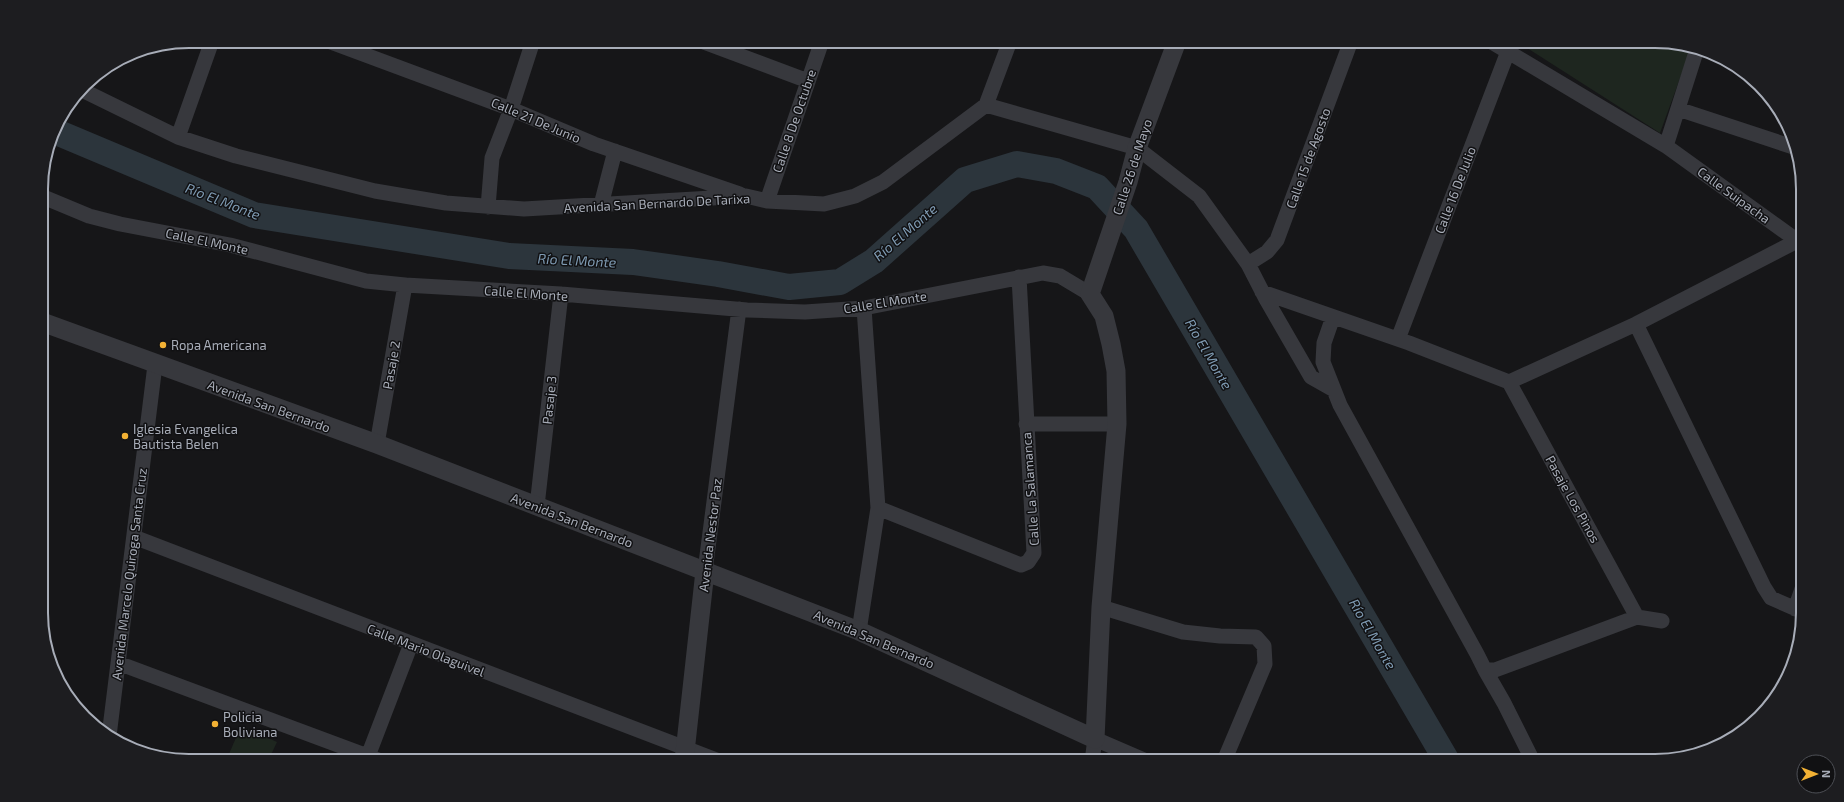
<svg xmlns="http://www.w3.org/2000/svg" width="1844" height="802" viewBox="0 0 1844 802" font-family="'Exo 2',sans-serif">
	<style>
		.green { fill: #1e261f }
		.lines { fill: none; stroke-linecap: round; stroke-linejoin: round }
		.river { stroke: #2c353c; stroke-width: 26 }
		.minor { stroke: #37383d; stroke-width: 15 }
		.tertiary { stroke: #37383d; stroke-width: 19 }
		.poi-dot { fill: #f2b134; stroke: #111113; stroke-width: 1.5 }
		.labels { text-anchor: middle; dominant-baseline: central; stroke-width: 3; stroke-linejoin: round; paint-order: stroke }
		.street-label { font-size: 13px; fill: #a8adb8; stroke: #111113 }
		.poi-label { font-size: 13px; fill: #a8adb8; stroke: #111113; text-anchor: start }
		.water-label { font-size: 14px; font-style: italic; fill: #7f9bb3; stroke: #111113 }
		.rim { fill: none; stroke: #a8adb8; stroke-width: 2 }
	</style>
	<rect width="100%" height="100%" fill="#161618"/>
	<path class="green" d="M1522,41h133l36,7 -31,85 -139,-89z
		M241,726l36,16 -9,19h-42z"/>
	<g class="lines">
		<path class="river" d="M54,131l200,84 255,41 124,6 85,12 71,13 51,-5 34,-21 91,-81 52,-16 39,7 41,16 39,42 311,532"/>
		<path class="minor" d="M328,41l183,68 83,35 146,50
			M701,41l107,40
			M1490,41l176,105 136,98
			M82,90l96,47 58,19 139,35 71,12 78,6 222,-13 21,5 57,3 31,-8 28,-14 103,-77 151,43 62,48 49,68 18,35 45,78 23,13
			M986,105l24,-64
			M1678,109l118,39
			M178,137l34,-96
			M1666,146l31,-97
			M41,196l48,20 31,8 110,21 136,36 39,4 156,9 186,16 58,2 59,-4 179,-35 17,3 30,18
			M767,201l55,-160
			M601,205l14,-54
			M488,207l4,-49 19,-49 22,-68
			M1248,264l19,-12 10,-12 74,-199
			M1262,292l147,51 100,39 127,-58 161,-83
			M1333,317l-9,26 -1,19 17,43 137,249 8,16h10l142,-53 25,4
			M1636,324l128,263 7,11 32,14
			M1398,339l114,-298
			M1509,382l128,235
			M1026,424h91
			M377,444l28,-159
			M537,506l24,-212
			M878,508l143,57 7,-3 6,-9 -15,-276
			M134,537l585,224
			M705,571l34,-262
			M1101,607l82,25 37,4 36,1 8,9 1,18 -41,97
			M1795,609l8,-23
			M859,631l19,-123 -14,-200
			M118,663l263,98
			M1485,670l19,33 29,58
			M109,736l46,-371
			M368,756l43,-112
			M1092,761l3,-22 51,22"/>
		<path class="tertiary" d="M42,322l335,122 482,187 236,108 6,-132 16,-183 -1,-53 -5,-27 -7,-28 -14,-22 38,-112 9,-34 40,-107
			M684,761l21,-190"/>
	</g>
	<g class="poi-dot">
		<circle cx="163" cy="345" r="4"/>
		<circle cx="125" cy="436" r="4"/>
		<circle cx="215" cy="724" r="4"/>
	</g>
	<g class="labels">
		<g class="street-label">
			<text transform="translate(536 120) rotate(23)">Calle 21 De Junio</text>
			<text transform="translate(794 121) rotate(-71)">Calle 8 De Octubre</text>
			<text transform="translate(1308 158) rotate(-70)">Calle 15 de Agosto</text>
			<text transform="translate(1132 167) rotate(-72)">Calle 26 de Mayo</text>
			<text transform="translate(1455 190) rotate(-69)">Calle 16 De Julio</text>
			<text transform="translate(1734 195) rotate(36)">Calle Suipacha</text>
			<text transform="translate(657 203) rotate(-3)">Avenida San Bernardo De Tarixa</text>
			<text transform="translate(207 241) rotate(12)">Calle El Monte</text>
			<text transform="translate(526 293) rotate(4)">Calle El Monte</text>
			<text transform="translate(885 302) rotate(-9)">Calle El Monte</text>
			<text transform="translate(391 365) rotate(-80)">Pasaje 2</text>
			<text transform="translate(549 400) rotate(-84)">Pasaje 3</text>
			<text transform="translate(269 406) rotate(20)">Avenida San Bernardo</text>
			<text transform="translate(1030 489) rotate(-94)">Calle La Salamanca</text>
			<text transform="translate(1573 499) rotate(61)">Pasaje Los Pinos</text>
			<text transform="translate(572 520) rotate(21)">Avenida San Bernardo</text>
			<text transform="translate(710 535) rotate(-83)">Avenida Nestor Paz</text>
			<text transform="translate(129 574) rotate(-83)">Avenida Marcelo Quiroga Santa Cruz</text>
			<text transform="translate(874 639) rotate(23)">Avenida San Bernardo</text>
			<text transform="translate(426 650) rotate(21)">Calle Mario Olaguivel</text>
		</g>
		<g class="poi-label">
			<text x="171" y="345">Ropa Americana</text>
			<text x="133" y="429">Iglesia Evangelica<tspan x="133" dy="15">Bautista Belen</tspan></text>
			<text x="223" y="717">Policia<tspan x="223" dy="15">Boliviana</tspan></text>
		</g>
		<g class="water-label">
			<text transform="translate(223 201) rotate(21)">Río El Monte</text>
			<text transform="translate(905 232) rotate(-41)">Río El Monte</text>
			<text transform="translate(577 260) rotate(3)">Río El Monte</text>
			<text transform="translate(1209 354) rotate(60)">Río El Monte</text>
			<text transform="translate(1373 634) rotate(60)">Río El Monte</text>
		</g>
	</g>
	<path d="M0 0H1844V802H0ZM189 48H1655A141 141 0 0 1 1796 189V613A141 141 0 0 1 1655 754H189A141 141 0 0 1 48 613V189A141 141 0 0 1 189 48Z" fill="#1d1d20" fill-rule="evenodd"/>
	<path class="rim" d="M189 48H1655A141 141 0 0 1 1796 189V613A141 141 0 0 1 1655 754H189A141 141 0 0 1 48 613V189A141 141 0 0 1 189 48Z"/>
	<g transform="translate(1816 774) rotate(90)"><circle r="19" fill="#111113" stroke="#4d4f55"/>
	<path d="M0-3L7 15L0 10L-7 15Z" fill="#f2b134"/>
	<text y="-6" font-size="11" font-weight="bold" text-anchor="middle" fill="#a8adb8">N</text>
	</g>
</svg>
